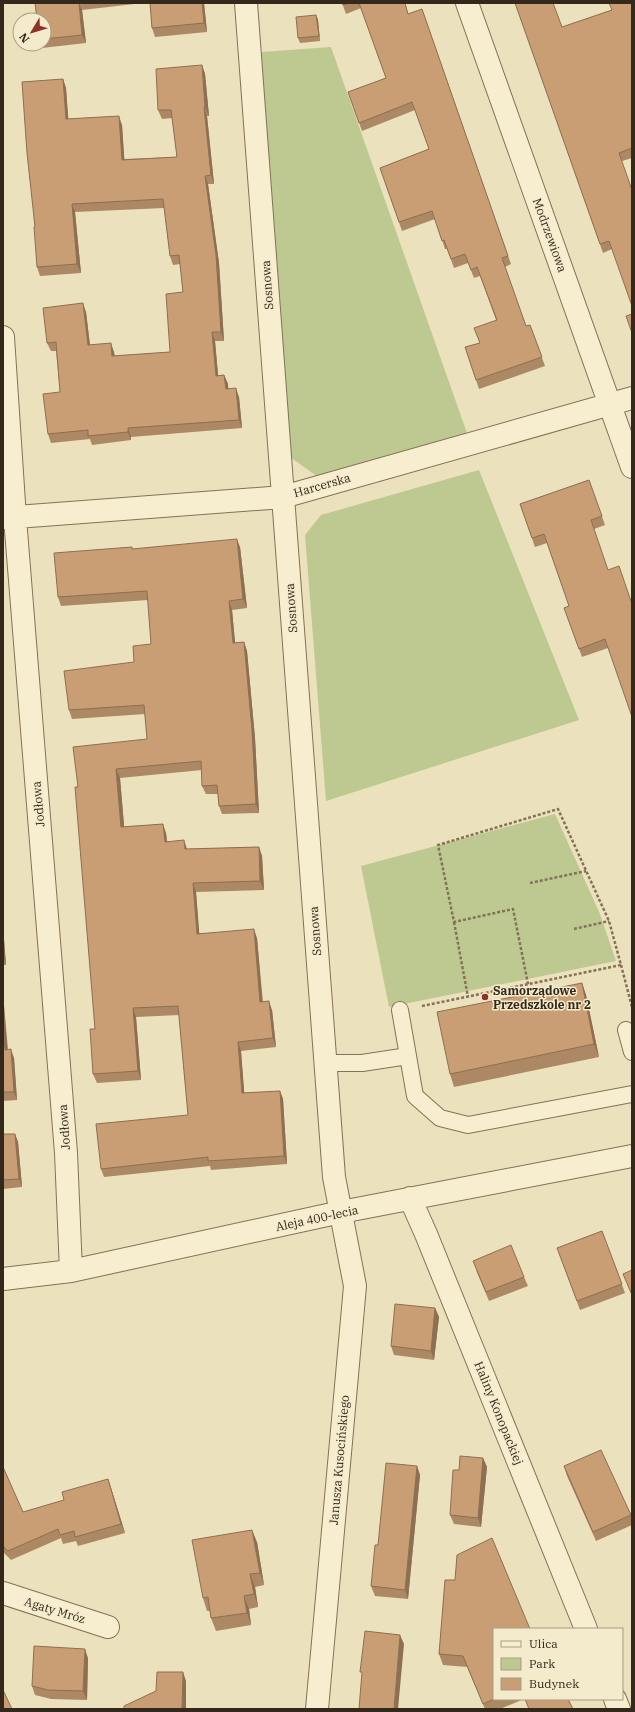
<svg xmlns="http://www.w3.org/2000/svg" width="635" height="1712" viewBox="0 0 635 1712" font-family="'IBM Plex Serif',serif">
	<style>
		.green { fill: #bec992 }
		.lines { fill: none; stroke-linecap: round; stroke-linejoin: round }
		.lane-casing { stroke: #837257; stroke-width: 18 }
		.street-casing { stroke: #837257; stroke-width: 24 }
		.path { stroke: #837257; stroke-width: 2.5; stroke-dasharray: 3 2; stroke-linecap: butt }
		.lane { stroke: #f7eed0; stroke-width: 16 }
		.street { stroke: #f7eed0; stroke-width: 22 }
		.wall { fill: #ad8864 }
		.shaded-wall { fill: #8d6f51 }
		.building { fill: #c99e74; stroke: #8d6f51 }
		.poi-dot { fill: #903029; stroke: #f4ebcc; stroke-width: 1.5 }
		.labels { text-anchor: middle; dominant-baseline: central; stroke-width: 3; stroke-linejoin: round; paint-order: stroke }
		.street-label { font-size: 12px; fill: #33281b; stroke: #f4ebcc }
		.poi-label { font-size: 12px; font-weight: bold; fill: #33281b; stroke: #f4ebcc; text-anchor: start }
	</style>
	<rect width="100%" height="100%" fill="#ece1bd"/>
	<path class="green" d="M331,47l136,386 -149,44 -28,-20 -29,-405z
		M479,470l100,250 -253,81 -21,-266 16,-20z
		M555,814l45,100 16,47 -227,46 -28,-141z"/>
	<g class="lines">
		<defs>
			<path id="lane" d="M400,1010l15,86 25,22 28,7 164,-31
				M626,1030l6,22
				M325,1063h37l46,-7"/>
			<path id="street" d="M246,3l88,1174 21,109 -38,423
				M467,3l165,464
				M3,337l12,181 51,635 5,118
				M3,518l280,-21 349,-99
				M410,1198l16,36 160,395
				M3,1279l68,-8 270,-59 291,-56
				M3,1593l105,34
				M615,1699l4,10"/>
		</defs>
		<use href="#lane" class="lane-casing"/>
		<use href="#street" class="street-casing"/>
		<path class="path" d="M530,883l56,-12
			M454,922l14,75
			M574,929l35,-8
			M621,965l11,42
			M422,1006l199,-41 -12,-44 -51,-112 -120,36 16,77 59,-13 15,75"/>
		<use href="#lane" class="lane"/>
		<use href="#street" class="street"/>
	</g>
	<path class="wall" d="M35,3h108l-61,7 4,33 -44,5 -2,-4h4v-24z
		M150,3h54l3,29 -52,5 -3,-9z
		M342,3h63l3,11 14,-5 89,255 -6,3 21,59 4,-1 15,41 -66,23 -14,-42 15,-4 16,-23 -16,-44 -6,2 -6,-15 -14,5 -7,-19h-2l-10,-30 -33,12 -22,-63 49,-19 -14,-39 -53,21 -14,-39 38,-14 -25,-70 -15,6z
		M515,3l47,24 70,-24v155l-10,3 -10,88 -9,4z
		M316,15l2,5 2,21 -20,2 -2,-5z
		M202,65l3,9 4,42h-2l7,68h-6l11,79 5,78h-9l3,35 6,-1 4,9v5l11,8 3,31 -111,9v3l-39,5 -2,-6 -39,4 -3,-9 12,-42 -4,-41h-5l-4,-8 39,-31 4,33 24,7 1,4 55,-4 13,-60 -3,-28 -7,1 -3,-9 -6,-48 -89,4 6,61 -41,3 -3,-9 -2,-40 28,-148 3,9 2,31 54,6 2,34 53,-2 -5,-39 -10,1 -4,-9z
		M589,480l16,45 -11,4 14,119 -26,9 -18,-49 5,-2 -22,-63 -12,4 -15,-43z
		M240,547l7,61 -15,2 3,33 9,-1 3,9 8,87 4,75 -37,1 -3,-8 -1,-12h-12l-4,-8v-16l-82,8 4,49 42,6 1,8 20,8 72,-2 3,9 2,34 -68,2 3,41 58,5 6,64 9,8 4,37 -35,4 3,42 36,-2 3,8 4,65 -76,6 -1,-4 -106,11 -3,-8 87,-54 -9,-100 -43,2 5,63 -44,3 -4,-9 2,-45 -17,-242 69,-48 -2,-25 -73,5 -3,-9 65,-48 17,-18 -3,-44 -87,6 -3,-9 75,-48z
		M3,927l3,38h-3z
		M582,983l4,12 13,62 -145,30 -4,-13z
		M3,994l5,55 6,9 3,42 -14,1z
		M3,1134h12l3,8 4,45 -19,2z
		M602,1231l23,62 -45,17 -23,-62z
		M476,1270l48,7 4,9 -39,15z
		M435,1308l4,9 -5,43 -40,-5 -3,-9z
		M483,1458l4,9 -6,60 -27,-3 -4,-9 9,-45z
		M417,1466l3,9 -12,124 -33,-3 -4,-10 7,-41z
		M564,1466l67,49 1,3v7l-36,16 -29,-65z
		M3,1467l20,45 41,-12 44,-21 3,9 14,45 -47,13 -2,-5 -13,3 -2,-6 -50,22 -8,-8z
		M257,1542l7,43 -9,2 3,20 -9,2 2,16 -35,6 -5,-13 -1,-7h-3l-4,-13z
		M445,1580l49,119h30l-24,10h-15l-18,-42 -24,-2 -4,-11z
		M88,1658l-1,42 -36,-1 -16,-4 -3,-9z"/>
	<path class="shaded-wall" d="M79,3l3,7 4,33 -4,-8z
		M202,3h2l3,29 -3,-9z
		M316,15l2,5 2,21 -1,-5z
		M202,65l3,9 4,42 -4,-9z
		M63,79l3,9 3,40 -3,-9z
		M204,107l3,9 7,68 -3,-9z
		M119,116l3,9 3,43 -3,-8z
		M205,176l3,8 11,79 5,78 -3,-9z
		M72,204l3,8 6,61 -4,-9z
		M83,303l3,9 5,42 -3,-9z
		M212,332l3,9 4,44 -3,-9z
		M111,343l3,9 1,13 -3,-9z
		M224,375l4,9 1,13 -3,-8z
		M236,388l3,9 3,31 -3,-8z
		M128,428l3,9v3l-3,-8z
		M237,539l3,8 7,61 -4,-9z
		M229,601l3,9 4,42 -3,-9z
		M244,642l3,9 8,87 4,75 -3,-9z
		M116,769l4,9 5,58 -4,-9z
		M163,824l3,9 2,17 -3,-8z
		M184,840l3,9h-2z
		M259,847l3,9 2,34 -4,-9z
		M193,883l3,9 4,50 -3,-8z
		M3,927l3,38 -3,-9z
		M254,929l3,9 6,72 -3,-8z
		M582,983l4,12 13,62 -5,-13z
		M3,994l5,64 -3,-8 -2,-28z
		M269,1001l3,9 4,37 -3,-9z
		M133,1008l3,9 5,63 -3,-9z
		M238,1042l3,9 4,51 -3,-9z
		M11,1049l3,9 3,42 -3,-8z
		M280,1091l3,8 4,65 -3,-8z
		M15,1134l3,8 4,45 -3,-8z
		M435,1308l4,9 -5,43 -3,-9z
		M483,1458l4,9 -6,60 -3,-9z
		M417,1466l3,9 -12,124 -3,-9z
		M108,1479l3,9 14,45 -4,-9z
		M252,1530l5,12 7,43 -4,-12z
		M250,1574l5,13 3,20 -4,-13z
		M244,1596l5,13 2,16 -4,-12z
		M400,1635l4,9 -6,65h-4z
		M85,1649l3,9 -1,42 -4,-9z
		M183,1672l3,9v28h-4z"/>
	<path class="building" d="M35,3h44l3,32 -38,4v-19h-7z
		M150,3h52l2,20 -52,5z
		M342,3h8l-7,2z
		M359,3h46l3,11 14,-5 86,247 -6,2 24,68 4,-1 12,32 -66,23 -11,-33 15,-4 -6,-15 23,-8 -20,-53 -6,3 -6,-16 -14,5 -7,-19 -2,1 -10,-30 -33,11 -19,-54 49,-19 -17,-47 -53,21 -11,-31 38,-14z
		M515,3h38l9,24 50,-17 -3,-7h23v145l-13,5 13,37v116l-23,-65 -9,3z
		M316,15l3,21 -21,2 -2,-21z
		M202,65l3,42h-1l7,68 -6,1 11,79 5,77h-9l4,44 8,-1 2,14 10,-1 3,32 -111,8v4l-40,4v-6l-40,4 -5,-40 17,-2 -4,-50 -9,1 -4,-35 40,-5 5,42 23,-2 1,13 58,-4 -4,-58 17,-2 -4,-37 -9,1 -7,-57 -91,5 5,60 -40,3 -3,-40h1l-8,-74 -5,-71 41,-3 3,40 53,-3 3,44 55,-3 -6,-47h-13l-2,-41z
		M632,314v19l-6,-17z
		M589,480l13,36 -11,4 17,50 11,-4 13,38v113l-27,-78 -26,10 -15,-41 5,-2 -25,-72 -12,4 -12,-34z
		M237,539l6,60 -14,2 4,42 11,-1 8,88 4,74 -37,2 -2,-21 -15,1 -1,-25 -85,8 5,58 42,-3 2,18 19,-2 1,9 74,-2 1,34 -67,2 4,51 57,-5 6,73 9,-1 4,37 -35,4 4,51 38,-2 4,65 -76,5v-4l-107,12 -5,-45 92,-9 -10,-109 -45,2 5,63 -45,3 -3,-45h5l-20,-242h3l-5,-40 74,-8 -3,-34 -75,5 -5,-39 70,-9 -1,-16 18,-2 -4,-53 -89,6 -4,-44 78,-6v2z
		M582,983l12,61 -144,30 -13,-62z
		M3,1022l2,28 6,-1 3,43h-11z
		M3,1134h12l4,45 -16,1z
		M602,1231l20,53 -45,17 -20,-53z
		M511,1245l13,32 -38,15 -13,-31z
		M632,1270v25l-9,-21z
		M395,1304l40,4 -4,43 -40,-5z
		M601,1450l30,65 -38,17 -29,-66z
		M460,1456l23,2 -5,60 -28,-3 3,-45h6z
		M386,1463l31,3 -12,124 -34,-4 4,-41h3z
		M3,1467l20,45 41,-12 -2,-8 46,-13 13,45 -46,13 -1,-6 -14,4 -2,-6 -50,22 -5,-5z
		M252,1530l8,43 -10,1 4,20 -10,2 3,17 -36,5 -3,-21 -5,1 -11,-58z
		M492,1538l38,91h-36v70l-11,5 -20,-48 -24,-2 6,-74h10l2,-25z
		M365,1631l35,4 -6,74h-35l3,-37h-2z
		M34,1646l51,3 -2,42 -35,-1 -16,-4z
		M157,1672h26l-1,37h-58v-3l32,-15z
		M3,1690l9,19h-9z
		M525,1699h43l5,10h-44z"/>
	<circle class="poi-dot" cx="485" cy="997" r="4"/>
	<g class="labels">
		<g class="street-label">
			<text transform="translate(550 235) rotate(70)">Modrzewiowa</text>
			<text transform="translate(267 285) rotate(-94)">Sosnowa</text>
			<text transform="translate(322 485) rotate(-16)">Harcerska</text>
			<text transform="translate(291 608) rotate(-94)">Sosnowa</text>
			<text transform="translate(38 804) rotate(-95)">Jodłowa</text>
			<text transform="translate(315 931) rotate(-94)">Sosnowa</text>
			<text transform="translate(64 1127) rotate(-94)">Jodłowa</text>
			<text transform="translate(317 1218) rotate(-12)">Aleja 400-lecia</text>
			<text transform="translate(499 1413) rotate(68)">Haliny Konopackiej</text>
			<text transform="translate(339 1460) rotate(-85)">Janusza Kusocińskiego</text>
			<text transform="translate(55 1610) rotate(17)">Agaty Mróz</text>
		</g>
		<g class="poi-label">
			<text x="493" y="990">Samorządowe<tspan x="493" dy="14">Przedszkole nr 2</tspan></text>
		</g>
	</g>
	<rect width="635" height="1712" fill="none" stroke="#33281b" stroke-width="8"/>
	<rect x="493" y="1628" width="130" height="72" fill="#f4ebcc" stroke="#a79d85"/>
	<rect x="501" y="1641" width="20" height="6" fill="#f7eed0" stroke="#a79d85"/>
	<text x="529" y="1648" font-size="12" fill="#33281b">Ulica</text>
	<rect x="501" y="1658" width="20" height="12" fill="#bec992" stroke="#a79d85"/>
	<text x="529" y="1668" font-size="12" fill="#33281b">Park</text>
	<rect x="501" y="1678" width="20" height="12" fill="#c99e74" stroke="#a79d85"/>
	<text x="529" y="1688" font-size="12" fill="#33281b">Budynek</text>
	<g transform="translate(32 32) rotate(232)"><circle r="19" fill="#f4ebcc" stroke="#a79d85"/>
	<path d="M0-3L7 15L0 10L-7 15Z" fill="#903029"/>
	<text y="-6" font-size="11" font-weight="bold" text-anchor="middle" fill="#33281b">N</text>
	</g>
</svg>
